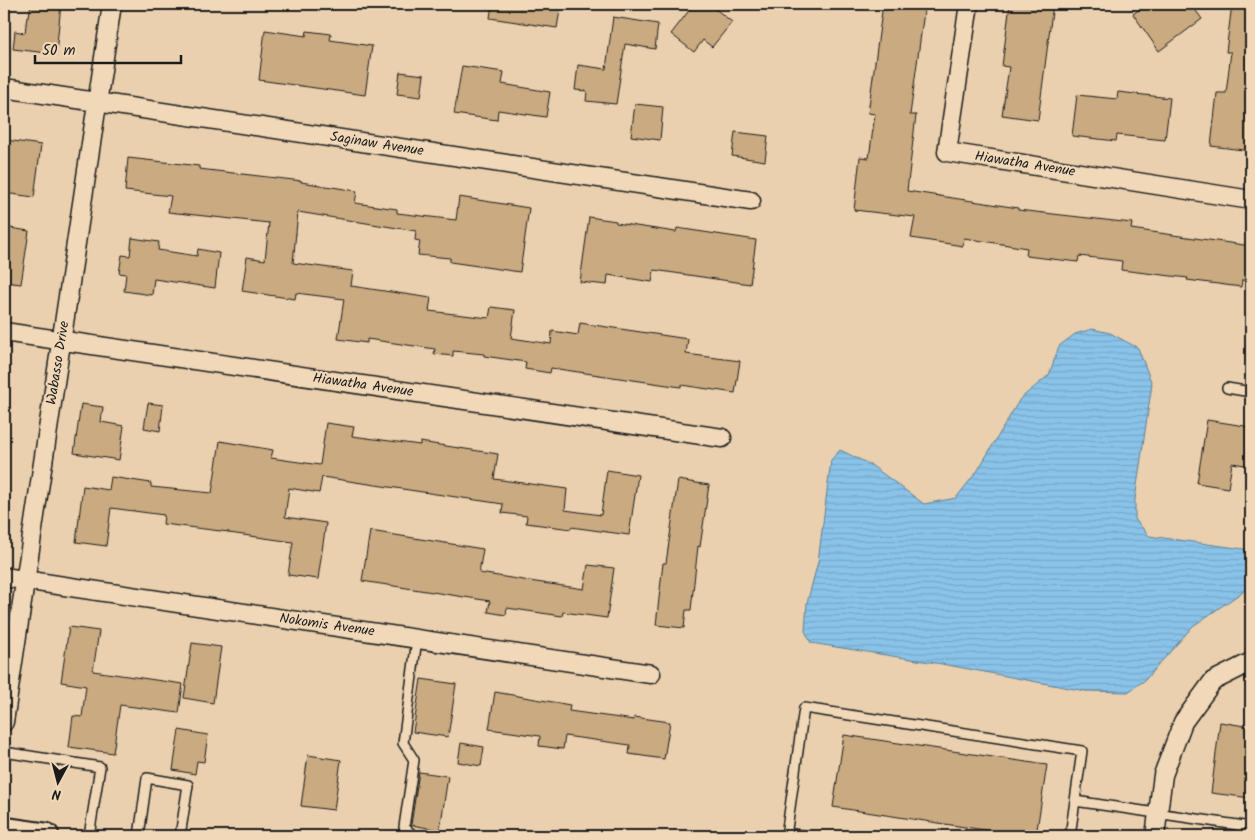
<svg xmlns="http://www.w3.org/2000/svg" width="1255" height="840" viewBox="0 0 1255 840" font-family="Kalam,sans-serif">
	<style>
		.water { fill: url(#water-rules); stroke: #5e8097 }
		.building { fill: #caaa80; stroke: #1c1c1c }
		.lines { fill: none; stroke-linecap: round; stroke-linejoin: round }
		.lane-casing { stroke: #1c1c1c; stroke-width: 12 }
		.street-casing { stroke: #1c1c1c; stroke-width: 21 }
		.secondary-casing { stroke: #1c1c1c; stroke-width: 29 }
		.lane { stroke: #f0d8b8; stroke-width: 9 }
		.street { stroke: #f0d8b8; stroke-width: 18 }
		.secondary { stroke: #f0d8b8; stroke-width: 25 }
		.labels { text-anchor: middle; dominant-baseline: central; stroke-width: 4; stroke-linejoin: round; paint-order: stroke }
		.street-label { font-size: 14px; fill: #1c1c1c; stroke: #f0d8b8 }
	</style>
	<defs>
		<pattern id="water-rules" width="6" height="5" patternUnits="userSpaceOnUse" patternTransform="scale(1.25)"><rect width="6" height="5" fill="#8ac3e9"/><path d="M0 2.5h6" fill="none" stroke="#76a7c7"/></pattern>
	</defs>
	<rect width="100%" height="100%" fill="#ead0ae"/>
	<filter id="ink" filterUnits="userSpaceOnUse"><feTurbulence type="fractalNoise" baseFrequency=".02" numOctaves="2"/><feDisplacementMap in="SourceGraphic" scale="10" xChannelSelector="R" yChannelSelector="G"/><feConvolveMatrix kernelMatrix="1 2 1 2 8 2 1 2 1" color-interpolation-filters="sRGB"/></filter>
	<g filter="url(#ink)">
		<path class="water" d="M1092,329l18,4 28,15 14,36 -17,115v20l14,17 102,14v36l-58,40 -48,54 -17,12 -43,-1 -143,-27 -131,-21 -6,-12 2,-28 11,-41 13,-102 9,-10 31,15 53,39 32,-6 22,-28 42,-71 29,-24 10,-29 16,-12z"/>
		<path class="building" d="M31,4h30l-5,50 -43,-5 2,-18 10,2 2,-17h2z
			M492,4h69l-4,24 -67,-10z
			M694,4h15l23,18 -20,25 -9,-7 -9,12 -23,-18z
			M883,4h42l-15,111h6l-9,76 111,17v2l114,13 -1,6 120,17v35l-9,-1 -1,7 -54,-7 1,-2 -67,-8 1,-9 -43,-5 -1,6 -52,-6 1,-8 -63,-10 -1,8 -52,-8 4,-21 -61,-7 6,-53 9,1 6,-44 -7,-1z
			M1010,4h43l-15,116 -36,-5 7,-48 -7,-1z
			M1147,4h44l11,15 -43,32 -26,-37z
			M1232,4h19v147l-40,-5 6,-53h9l5,-41h-5z
			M613,17l45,7 -3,25 -30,-5 -9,60 -30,-3 1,-10 -12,-1 3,-25 28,4z
			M265,30l41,6 1,-5 24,3 -1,6 42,6 -7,49 -106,-15z
			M462,66l42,6 -2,12 48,8 -4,25 -48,-7 -1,10 -43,-6z
			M400,72l24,3 -3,22 -24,-3z
			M1118,92l52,6 -5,42 -48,-5 -1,6 -44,-5 5,-41 40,4z
			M635,104l28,3 -3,33 -29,-4z
			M735,132l33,4 -3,25 -33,-5z
			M6,140l35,5 -7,52 -30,-4v-37z
			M128,158l54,6 17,2v3l103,12 -1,1 56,9 -2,12 42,6v4l59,7 3,-23 70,11 -9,64 -70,-10v-4l-32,-3 2,-14 -5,-1 1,-9 -118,-19 -5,51 60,8 -2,15 80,12 -2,13 60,7 2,-11 24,3 -4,28 40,6 1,-13 26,4 2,-12 108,16 -2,15 54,7 -5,32 -54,-8v2l-130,-19 -1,5 -25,-4 1,-7 -42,-6v-2l-31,-3v5l-19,-2 1,-5 -68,-10v4l-29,-4 6,-40 -48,-6 -1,6 -53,-8 5,-34 18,3 4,-37 -101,-11 3,-16 -46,-5z
			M589,217l27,4v2l60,9 1,-4 79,12 -6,44 -96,-14 -2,12 -44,-7 -1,10 -27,-3z
			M4,227l25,4 -8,53 -17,-2z
			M132,238l27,4 -1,8 39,6 1,-7 21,4 -4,35 -61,-9 -2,16 -28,-4 2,-17 -7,-1 3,-18 8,1z
			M148,403l15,2 -3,26 -16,-3z
			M81,404l22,3 -2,15 23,4 -5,34 -45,-7z
			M1207,420l44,7v39l-19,-3 -4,25 -31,-5z
			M326,423l28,4 -2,9 68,9v-3l78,12 -4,25 73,10 -2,21 36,5 6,-45 31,5 -9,60 -58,-8v2l-45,-6 1,-7 -25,-3 1,-9 -181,-27 -3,16 -30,-5 -4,29 41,6 -8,56 -30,-4 5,-33 -64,-9v-1l-66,-8 1,-9 -53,-7 -5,38 -30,-4 7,-56 26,4 2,-13 40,6v4l61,6 8,-52 53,9 -2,8 49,7z
			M678,480l31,5 -9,62 -2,-1 -7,64h-5l-2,18 -28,-3 7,-62h3z
			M370,531l113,18 -4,24 57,9 48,7 4,-24 26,3 -7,50 -44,-6 -1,4 -55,-8 -1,7 -18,-3 2,-11 -128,-20z
			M69,627l30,4 -6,40 90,13 -4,29 -59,-8 -7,48 -44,-6 4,-31 9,1 4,-31 -25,-4z
			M192,643l29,4 -8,56 -29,-5z
			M421,679l35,5 -8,53 -35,-5z
			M495,692l75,13 -1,6 65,9v-3l36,5 -6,37 -35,-5 1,-9 -65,-9 -2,13 -24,-3 1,-10 -51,-7z
			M1220,722l31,5v71l-40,-5z
			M179,730l29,5 -4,27 -7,-1 -2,13 -22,-4z
			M844,735l203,30 -11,71h-12l-191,-29z
			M461,743l23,4 -3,19 -23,-4z
			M308,755l33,5 -7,50 -33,-4z
			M419,772l29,4 -8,54 -29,-5z"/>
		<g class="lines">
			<defs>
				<path id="lane" d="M1227,388l24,4
					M4,752l96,15 -11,69
					M1075,801l176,26
					M786,833l21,3
					M139,836l8,-58 41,7 -8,51
					M413,836v-1l-9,-8 10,-67 -11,-17 14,-104
					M786,836l18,-128 278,43 -12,85
					M1240,836l2,-10"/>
				<path id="street" d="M969,4l-22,148 304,48
					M4,88l747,113
					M4,332l718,106
					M4,577l647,97
					M4,722l108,-718
					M1155,836l8,-61 20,-53 30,-41 38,-19"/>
				<path id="secondary" d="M4,830l42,6"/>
			</defs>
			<use href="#lane" class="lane-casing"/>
			<use href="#street" class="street-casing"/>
			<use href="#secondary" class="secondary-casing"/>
			<use href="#lane" class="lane"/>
			<use href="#street" class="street"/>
			<use href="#secondary" class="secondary"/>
		</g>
	</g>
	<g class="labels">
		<g class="street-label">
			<text transform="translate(377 144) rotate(9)">Saginaw Avenue</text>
			<text transform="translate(1025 164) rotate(9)">Hiawatha Avenue</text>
			<text transform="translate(58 363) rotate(-81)">Wabasso Drive</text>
			<text transform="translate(363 385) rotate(8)">Hiawatha Avenue</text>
			<text transform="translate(327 625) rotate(8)">Nokomis Avenue</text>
		</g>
	</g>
	<rect width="1255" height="840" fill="none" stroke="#f0d8b8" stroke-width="20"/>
	<rect x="10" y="10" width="1235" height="820" fill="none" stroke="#1c1c1c" stroke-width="2" filter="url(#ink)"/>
	<g transform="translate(58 782) rotate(187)" stroke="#f0d8b8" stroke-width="4" paint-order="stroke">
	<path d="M0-4L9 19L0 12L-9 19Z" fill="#1c1c1c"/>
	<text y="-8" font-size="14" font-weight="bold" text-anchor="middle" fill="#1c1c1c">N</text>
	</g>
	<path d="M35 55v8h146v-8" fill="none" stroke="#1c1c1c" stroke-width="2.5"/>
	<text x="42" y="55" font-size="15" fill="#1c1c1c" stroke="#f0d8b8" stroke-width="4" paint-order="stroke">50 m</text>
</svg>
